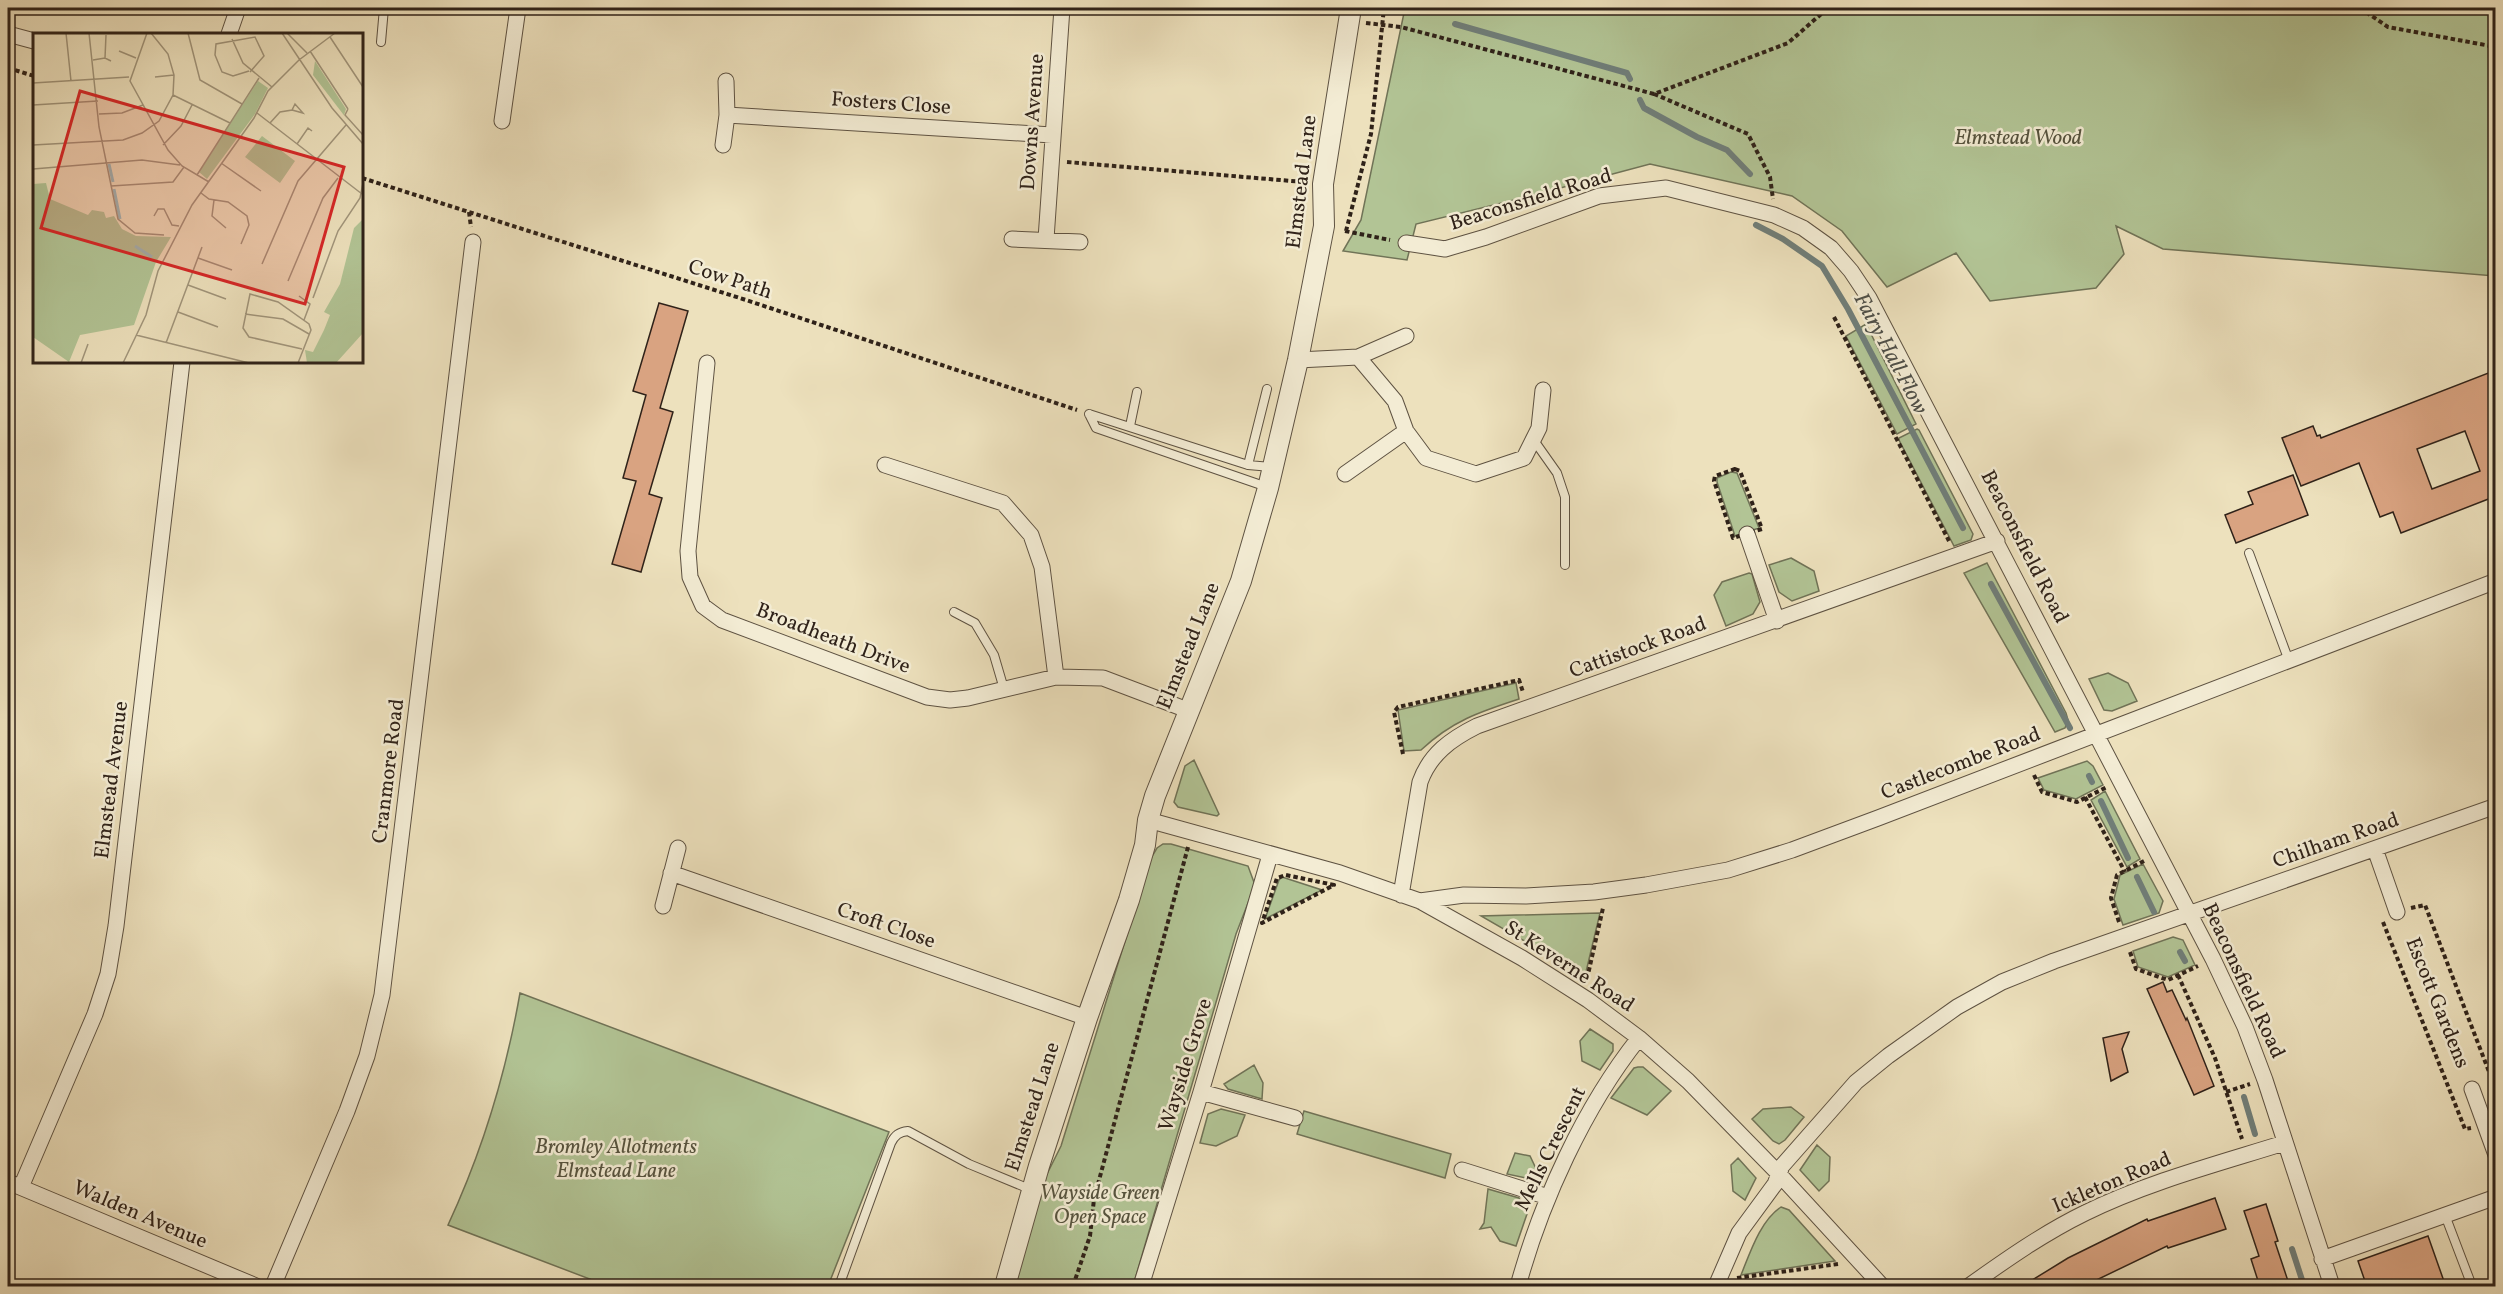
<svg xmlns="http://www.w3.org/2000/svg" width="2503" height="1294" viewBox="0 0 2503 1294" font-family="Vollkorn,serif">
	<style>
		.green { fill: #b2c495; stroke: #707357; stroke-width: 1.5 }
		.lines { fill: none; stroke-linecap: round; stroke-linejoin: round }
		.stream { stroke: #707e79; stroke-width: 6 }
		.building { fill: #d9a381; stroke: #2f2219; stroke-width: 1.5; fill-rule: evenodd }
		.service-casing { stroke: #5e5242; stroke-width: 10 }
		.minor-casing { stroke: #5e5242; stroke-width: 17 }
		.tertiary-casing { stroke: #5e5242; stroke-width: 22 }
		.path { stroke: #2f2219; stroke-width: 4; stroke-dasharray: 4.5 3; stroke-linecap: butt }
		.service { stroke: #f3ecd4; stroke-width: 8 }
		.minor { stroke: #f3ecd4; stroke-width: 15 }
		.tertiary { stroke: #f3ecd4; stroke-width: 20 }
		.labels { text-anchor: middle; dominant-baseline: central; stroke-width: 5; stroke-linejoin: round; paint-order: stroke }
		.street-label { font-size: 21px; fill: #2f2219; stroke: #f3ecd4 }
		.park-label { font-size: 21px; font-style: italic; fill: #56533e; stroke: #f3ecd4 }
		.water-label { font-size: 22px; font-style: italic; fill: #4f5049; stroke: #f3ecd4 }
		.inset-river { fill: none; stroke: #9bbcb9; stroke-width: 3 }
		.inset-road { fill: none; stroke: #a1957b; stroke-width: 1.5 }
		.view { fill: #d62828; fill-opacity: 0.15; stroke: #d62828; stroke-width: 3 }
		.inset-edge { fill: none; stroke: #2f2219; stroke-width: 3 }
	</style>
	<rect width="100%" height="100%" fill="#ede1bd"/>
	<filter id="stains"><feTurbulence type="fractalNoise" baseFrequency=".00333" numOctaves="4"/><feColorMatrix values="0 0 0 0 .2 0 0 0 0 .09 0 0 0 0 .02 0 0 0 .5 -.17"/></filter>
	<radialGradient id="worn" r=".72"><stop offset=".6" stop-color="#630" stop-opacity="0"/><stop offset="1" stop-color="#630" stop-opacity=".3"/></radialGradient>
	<path class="green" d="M1405,8h1090v268l-332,-27 -47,-23 8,28 -28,34 -106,13 -34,-48 -69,34 -45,-56 -50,-35 -142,-32 -116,31 -118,29 -9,36 -64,-9 18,-31z
		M1866,324l50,100 -19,10 -51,-98z
		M1917,429l2,1 54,104 -2,6 -17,6 -55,-106v-2z
		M1731,472l6,1 22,55 -24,8 -18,-54v-4z
		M1791,558l23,13 5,20 -27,10 -13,-9 -10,-27z
		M1987,563l79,150 2,7 -3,8 -10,4 -91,-159z
		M1749,573l3,1 8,28 -7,12 -27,12 -12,-31 8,-13z
		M2108,673l20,10 9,18 -25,10 -8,-1 -15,-31z
		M1516,683l3,16c-40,13 -67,22 -98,51l-17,1 -6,-41z
		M1194,760l25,54 -2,2 -39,-9 -4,-5 11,-36z
		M2087,761l6,5 10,19 -27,14 -32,-9 -6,-12z
		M2105,791l35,68 -13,8 -36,-67z
		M1163,844h8l77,22 7,19 -19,49 -103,352h-122l29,-98 21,-42 90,-288 6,-10z
		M2143,864l20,37 -4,12 -36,12 -9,-26 6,-24z
		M1282,877l40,13 -57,29 14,-39z
		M1600,913l-15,63 -104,-60z
		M2173,937l10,3 12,25 -27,12 -30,-10 -5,-16z
		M520,993l369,139 -61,154h-220l-160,-61c34,-73 58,-152 72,-232z
		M1590,1029l23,15v7l-13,19 -18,-9 -2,-20z
		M1254,1065l9,18 -1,16 -34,-10 -4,-5z
		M1638,1067h5l28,24 -24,24 -36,-17 23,-30z
		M1791,1107l13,10 -19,23 -6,4 -6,-3 -21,-22 11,-10z
		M1221,1109l24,6 -8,21 -21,10 -16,-3 8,-29z
		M1304,1111l147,43 -6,24 -148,-44z
		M1817,1145l13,12 -1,24 -10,10 -19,-21z
		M1515,1153l15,3 10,21 -4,3 -29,-6z
		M1738,1158l18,20 -11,22 -12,-9 -2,-26z
		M1488,1189l31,9 8,16 -11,32 -16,-5 -9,-14 -11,2 4,-6z
		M1781,1207l8,3 46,51 -94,14c9,-22 19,-54 40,-68z"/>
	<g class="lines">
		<path class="stream" d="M1455,24l172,49 3,6
			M1640,100l4,8 53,29 30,13 23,24
			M1756,225l27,14 39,27 26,43 115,219
			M1991,584l79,144
			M2089,776l3,6
			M2101,801l27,57
			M2137,877l17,35
			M2180,952l5,9
			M2244,1097l11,37
			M2292,1249l12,37"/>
	</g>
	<path class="building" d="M659,303l29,8 -28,97 13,4 -24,82 13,4 -21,74 -29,-8 24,-83 -13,-3 23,-83 -13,-4z
		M2496,370v137l-5,-9 -90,35 -8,-21 -13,5 -21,-54 -58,23 -19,-48 31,-12 4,10 3,-1 1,3zM2465,431l15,40 -48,18 -15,-40z
		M2293,475l15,40 -72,28 -11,-28 28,-11 -5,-12z
		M2163,982l4,10 5,-2 14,30 1,-2 27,68 -20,9 -47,-106z
		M2129,1032l-7,17 6,23 -17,9 -8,-43z
		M2215,1198l11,31 -58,19 -1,-2 -85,41h-61l47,-29 79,-39 1,2z
		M2266,1204l12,37 -3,1 15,45h-30l-9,-28 8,-3 -15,-45z
		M2428,1236l18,51h-79l-9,-26z"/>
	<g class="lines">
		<defs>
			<path id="service" d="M381,42l3,-34
				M1089,414l7,14 171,59
				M1089,414l159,51 23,2
				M1130,426l7,-34
				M1533,439l24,34 8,24v68
				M1248,465l19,-76
				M2249,553l40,108
				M954,612l21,11 19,32 10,34
				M2445,1215l27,71
				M839,1286l52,-143c4,-8 8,-11 17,-12l61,33 63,26"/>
			<path id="minor" d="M8,34l26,7
				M229,34l9,-26
				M727,115l325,20
				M502,121l16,-113
				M723,145l4,-30 -1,-34
				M1012,239l68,3
				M1046,239l16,-231
				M1406,243l39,6 41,-12 113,-41 67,-8 108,27 29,13 28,20 20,23 18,27 344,661 32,68 20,53 67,206
				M1358,357l48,-21
				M1298,360l60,-3 37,44 11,30 20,27 50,16 48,-16 15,-30 4,-38
				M707,363l-19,188 2,26 13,29 19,14 205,77 23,3 18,-2 88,-21 47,1 87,33
				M885,465l118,38 28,32 11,32 14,110
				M1345,474l61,-43
				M1747,534l30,87
				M1148,820l192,53 80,28 102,57 66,42 51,38 49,43 91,93 103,112
				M2375,849l22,63
				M671,873l416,145
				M1401,895l19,-113c10,-28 31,-43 57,-56l520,-185
				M1420,901l44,-6 62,1 68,-4 52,-7 82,-15 64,-20 86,-32 618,-237
				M663,906l15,-58
				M2472,1089l24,66
				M1201,1092l94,26
				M1462,1170l86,27
				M8,1182l248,104
				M21,1187l74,-173 13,-40 8,-48 66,-564
				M2322,1259l174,-62
				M273,1286l74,-175 20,-55 15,-61 91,-753
				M1141,1286l60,-194 69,-237
				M1518,1286c23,-84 66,-179 121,-248
				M1716,1286l23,-53 36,-49 7,-18 74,-84 32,-26 69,-49 45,-25 52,-21 442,-155
				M1969,1286c38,-27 75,-53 116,-73 63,-31 132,-49 199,-70"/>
			<path id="tertiary" d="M1005,1286l34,-120 48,-148 42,-118 16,-55 3,-25 7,-24 86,-215 27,-93 30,-128 26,-134 -1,-42 28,-176"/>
		</defs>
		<use href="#service" class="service-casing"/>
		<use href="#minor" class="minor-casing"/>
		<use href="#tertiary" class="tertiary-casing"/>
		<path class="path" d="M2360,8l28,19 108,20
			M1366,23l35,4 253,67 134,-51 40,-35
			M8,68l26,8
			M1654,94l94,40 22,43 3,22
			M1067,162l237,20
			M362,178l384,122 331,110
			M469,212l2,15
			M1345,231l45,9
			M1346,231l25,-97 13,-126
			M1834,317l115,224
			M1735,469l5,2 22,58 -29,9 -19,-57 1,-5z
			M1403,754l-9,-42 4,-5 121,-27 4,12
			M2034,775l8,17 35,10 30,-15
			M2085,797l40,75
			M1286,875l48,10 -72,38 15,-45z
			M2411,908l14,-3 71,185
			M2119,922l-8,-24 6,-23 27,-14
			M2383,922l82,207 6,-1
			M2130,952l6,17 32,11 30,-14
			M2178,975l37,83 27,81
			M1587,979l16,-71
			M2226,1092l24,-8
			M1737,1278l101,-14
			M1073,1286l17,-50 4,-37 94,-352"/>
		<use href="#service" class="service"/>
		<use href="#minor" class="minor"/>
		<use href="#tertiary" class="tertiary"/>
	</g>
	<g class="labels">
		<g class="street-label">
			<text transform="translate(891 104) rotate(4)">Fosters Close</text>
			<text transform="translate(1033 122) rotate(-86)">Downs Avenue</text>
			<text transform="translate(1302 182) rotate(-83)">Elmstead Lane</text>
			<text transform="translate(1531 200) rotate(-17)">Beaconsfield Road</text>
			<text transform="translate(730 280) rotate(18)">Cow Path</text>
			<text transform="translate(2024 547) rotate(63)">Beaconsfield Road</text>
			<text transform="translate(833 639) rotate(21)">Broadheath Drive</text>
			<text transform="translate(1189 646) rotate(-68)">Elmstead Lane</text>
			<text transform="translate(1638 648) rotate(-20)">Cattistock Road</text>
			<text transform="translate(1961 764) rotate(-21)">Castlecombe Road</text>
			<text transform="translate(389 771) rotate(-83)">Cranmore Road</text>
			<text transform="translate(112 780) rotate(-83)">Elmstead Avenue</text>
			<text transform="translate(2336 841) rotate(-19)">Chilham Road</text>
			<text transform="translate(886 926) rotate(19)">Croft Close</text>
			<text transform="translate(1569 967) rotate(33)">St Keverne Road</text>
			<text transform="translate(2243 981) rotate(65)">Beaconsfield Road</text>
			<text transform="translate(2437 1003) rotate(68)">Escott Gardens</text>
			<text transform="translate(1186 1065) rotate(-73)">Wayside Grove</text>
			<text transform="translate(1033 1107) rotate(-72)">Elmstead Lane</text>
			<text transform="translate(1551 1149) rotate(-64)">Mells Crescent</text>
			<text transform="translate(2112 1183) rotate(-23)">Ickleton Road</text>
			<text transform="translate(140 1215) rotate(23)">Walden Avenue</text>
		</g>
		<g class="park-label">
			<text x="2018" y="138">Elmstead Wood</text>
			<text x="616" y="1147">Bromley Allotments<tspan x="616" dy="24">Elmstead Lane</tspan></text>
			<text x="1100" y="1193">Wayside Green<tspan x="1100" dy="24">Open Space</tspan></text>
		</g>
		<g class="water-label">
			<text transform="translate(1890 354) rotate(62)">Fairy Hall Flow</text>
		</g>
	</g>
	<g transform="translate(33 33)">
		<rect width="330" height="330" fill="#ede1bd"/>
		<path d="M282,28l31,48 -2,6 19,25 -50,-65zM225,48l10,7 -13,26 -48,65 -8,-7zM229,103l33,25 -15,22 -35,-26zM13,150l4,16 38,16 4,-5 12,2 2,6 8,-2 8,13 14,7 35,1 -15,25 -22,63 -54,10 -11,27 -36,-25v-153zM330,186v114l-27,30h-29l-2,-13 8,2 11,-22 6,-15 -6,-3 16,-28 14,-56z" fill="#b2c495"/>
		<path class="inset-river" d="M76,131l4,18M81,156l6,30M102,213l17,11"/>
		<path class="inset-road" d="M33,0l5,48M56,0l10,94 19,92 17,14 29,2M114,0l-17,48 38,69 14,16 27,16M155,0l12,47 42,24M249,0l50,75 31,36M254,0l20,20M297,4l33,50M199,6l11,24 29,24M86,18l17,7M277,18l38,58M72,25l1,-23M60,27l12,-2 6,3M216,38l-16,5 -11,-4 -7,-17 1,-11 39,-7 9,19 -14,16M122,44l19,-2M0,50l96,-6M140,62l57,28M0,72l65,-4M315,76l-3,6 18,20M224,80l105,81M66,81l23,-1 21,-8M237,90l10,-11 12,-2 3,-6 8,9 -11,-3M264,111l11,-16 4,3M0,112l90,-5 19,-7 17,-12 14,-26 1,-20 -6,-21 -17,-21M130,112l18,-19 11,-21M188,130l40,28M0,136l109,-9 38,5M164,142l62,-97M78,153l62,-4 11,-15M168,160l8,6 19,3 19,14 2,9 -8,19M181,167l-2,16 14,12M121,183l4,-7h6l8,16 7,1M165,225l34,12M229,231l36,-83 48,-56M255,248l35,-83 15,-20M155,252l38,14M266,263l11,8 -6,16M280,265l25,-67 22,-33 3,-15M145,279l40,15M212,281l38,5 26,15M103,302l113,28M133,310l36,-96M48,330l7,-19M90,330l23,-48 12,-44 34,-66 62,-87 14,-27 31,-31 36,-27M265,330l13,-33 -2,-6 -31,-22 -28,-8 -7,34 6,9 53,12"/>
		<path class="view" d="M47,58l264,76 -39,137 -264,-76z"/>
		<rect width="330" height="330" class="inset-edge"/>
	</g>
	<rect width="2503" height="1294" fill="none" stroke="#ede1bd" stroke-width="30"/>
	<rect x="9" y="9" width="2485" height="1276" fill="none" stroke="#2f2219" stroke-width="3"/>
	<rect x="15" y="15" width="2473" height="1264" fill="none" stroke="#2f2219" stroke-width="1.5"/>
	<rect width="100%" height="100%" filter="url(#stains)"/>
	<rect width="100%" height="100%" fill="url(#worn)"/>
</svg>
